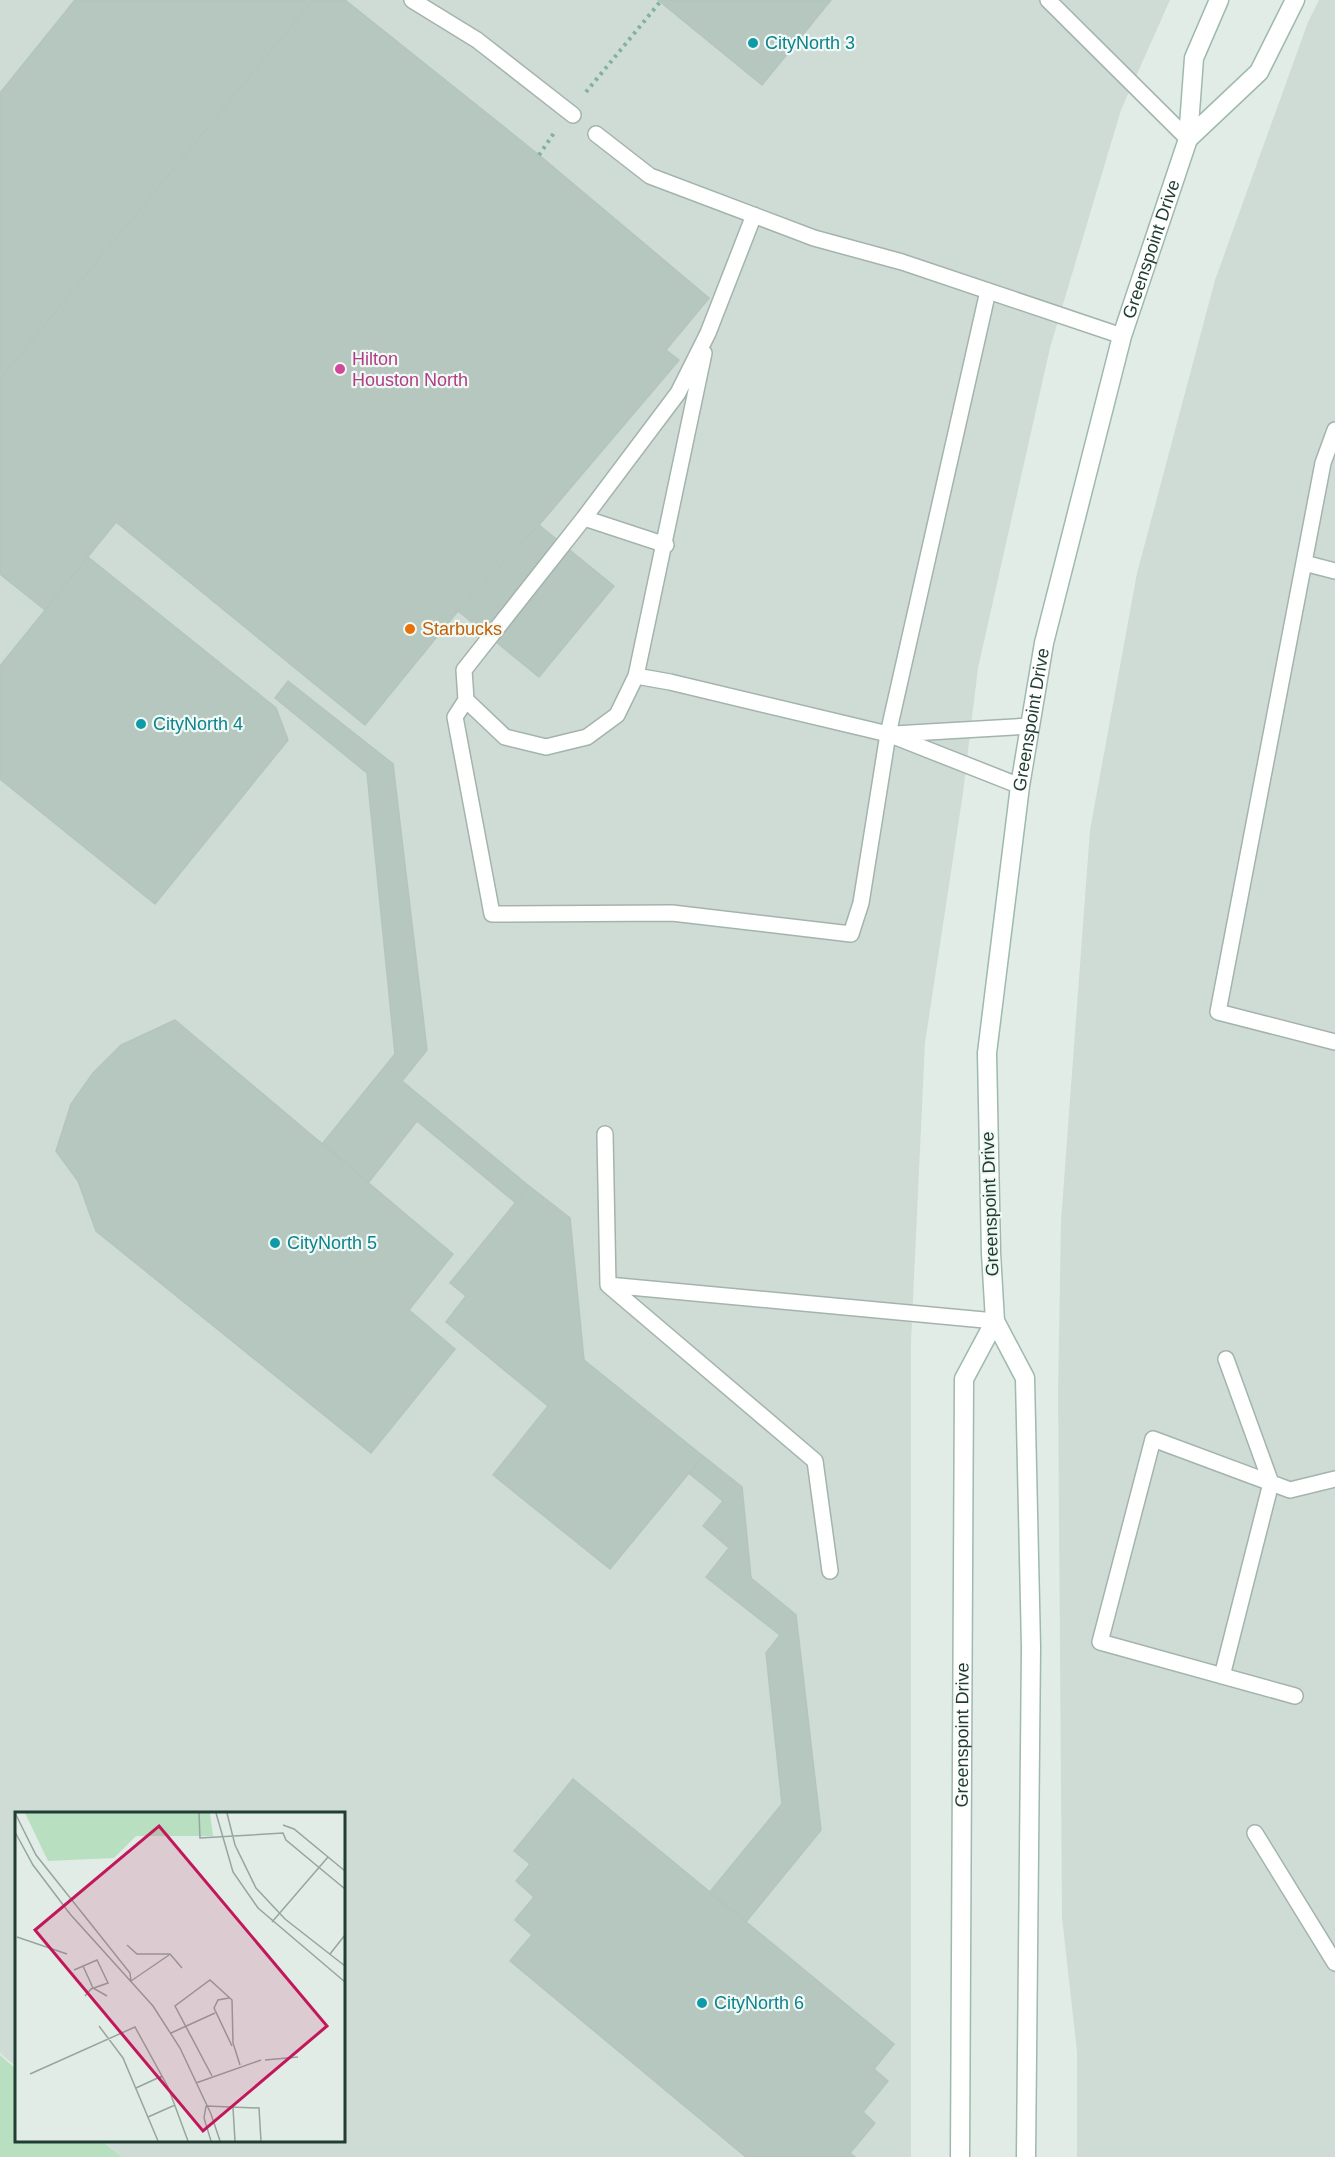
<svg xmlns="http://www.w3.org/2000/svg" width="1335" height="2157" viewBox="0 0 1335 2157" font-family="Helvetica,sans-serif">
	<style>
		.built { fill: #cfdcd5 }
		.green { fill: #b8dfc0 }
		.building { fill: #b6c7bf; stroke: #b3c6bd; stroke-width: 1.5 }
		.lines { fill: none; stroke-linecap: round; stroke-linejoin: round }
		.lane-casing { stroke: #a3b4ad; stroke-width: 18 }
		.secondary-casing { stroke: #9eb9ae; stroke-width: 21 }
		.path { stroke: #7fb29f; stroke-width: 4; stroke-dasharray: 3 4.5; stroke-linecap: butt }
		.lane { stroke: #fff; stroke-width: 15 }
		.secondary { stroke: #fff; stroke-width: 18 }
		.culture-dot { fill: #0f9aa8; stroke: #f1f9f5; stroke-width: 2 }
		.hotel-dot { fill: #d1479c; stroke: #f1f9f5; stroke-width: 2 }
		.food-dot { fill: #e8710a; stroke: #f1f9f5; stroke-width: 2 }
		.labels { text-anchor: middle; dominant-baseline: central; stroke-width: 4.5; stroke-linejoin: round; paint-order: stroke }
		.culture-label { font-size: 18px; fill: #0d838f; stroke: #f1f9f5; text-anchor: start }
		.street-label { font-size: 18px; fill: #203e34; stroke: #f1f9f5 }
		.hotel-label { font-size: 18px; fill: #b23c85; stroke: #f1f9f5; text-anchor: start }
		.food-label { font-size: 18px; fill: #c56008; stroke: #f1f9f5; text-anchor: start }
		.inset-road { fill: none; stroke: #94a69f; stroke-width: 1.5 }
		.view { fill: #c2185b; fill-opacity: 0.15; stroke: #c2185b; stroke-width: 3 }
		.inset-edge { fill: none; stroke: #203e34; stroke-width: 3 }
	</style>
	<rect width="100%" height="100%" fill="#e1ece6"/>
	<path class="built" d="M0,0h1170l-49,110 -71,238 -72,320 -15,125 -38,250 -14,299v815h-789l-19,-16 241,-1v-326h-328v253l-16,-14z
		M1319,0h16v2157h-258v-105l-15,-134 -4,-526 3,-171 29,-391 47,-257 78,-293 93,-258z"/>
	<path class="green" d="M0,2055l16,14v71l86,1 20,16h-122z"/>
	<path class="building" d="M75,0h238l-313,379v-286z
		M313,0h32l194,155 170,143 -43,52 13,10 -140,165 -81,86 -93,114 -249,-203 -71,88 -45,-36v-195z
		M658,0h173l-69,85z
		M539,525l75,61 -75,91 -81,-66z
		M88,557l188,151 12,32 -133,164 -155,-125v-113z
		M288,681l105,83 34,286 -25,31 127,105 -13,17 -99,-82 -48,61 -46,-39 72,-89 -28,-281 -92,-75z
		M175,1020l278,234 -44,56 46,39 -84,104 -275,-222 -18,-50 -22,-30 15,-47 22,-31 28,-28z
		M529,1186l41,32 14,142 119,96 -93,113 -117,-94 55,-69 -102,-84 20,-26 -16,-13z
		M703,1456l39,31 9,91 45,37 25,215 -75,92 -37,-29 73,-89 -16,-151 14,-18 -74,-58 23,-29 -26,-22 20,-25 -33,-27z
		M573,1779l321,265 -20,25 14,12 -25,31 12,11 -25,30 5,4h-109l-236,-196 22,-26 -17,-15 19,-23 -18,-16 14,-17 -16,-13z"/>
	<g class="lines">
		<defs>
			<path id="lane" d="M412,0l65,40 96,75
				M1048,0l140,139
				M596,134l54,42 164,62 88,24 220,74
				M754,215l-46,118 -30,60 -94,125 -120,152 2,30 -11,17 37,197 180,-1 179,21 10,-31 27,-169 100,-443
				M1335,430l-12,33 -105,549 117,30
				M584,518l82,27
				M1304,563l31,8
				M636,676l34,6 218,52 132,52
				M466,700l39,37 41,10 41,-10 30,-22 19,-39 68,-323
				M894,734l136,-8
				M605,1134l3,151 207,176 15,110
				M608,1285l387,36
				M1222,1676l49,-193 -45,-124
				M1295,1696l-195,-54 53,-203 137,51 45,-11
				M1255,1833l80,130"/>
			<g id="secondary">
				<path d="M1188,139l71,-67 36,-72"/>
				<path id="s1" d="M960,2157l4,-778 31,-58"/>
				<path id="s2" d="M1026,2157l5,-510 -6,-269 -30,-57 -4,-68 -4,-200 33,-267 24,-143 78,-307 66,-197 6,-81 25,-58"/>
			</g>
		</defs>
		<use href="#lane" class="lane-casing"/>
		<use href="#secondary" class="secondary-casing"/>
		<path class="path" d="M586,92l74,-90
			M539,155l15,-22"/>
		<use href="#lane" class="lane"/>
		<use href="#secondary" class="secondary"/>
	</g>
	<g class="culture-dot">
		<circle cx="753" cy="43" r="6"/>
		<circle cx="141" cy="724" r="6"/>
		<circle cx="275" cy="1243" r="6"/>
		<circle cx="702" cy="2003" r="6"/>
	</g>
	<circle class="hotel-dot" cx="340" cy="369" r="6"/>
	<circle class="food-dot" cx="410" cy="629" r="6"/>
	<g class="labels">
		<g class="culture-label">
			<text x="765" y="43">CityNorth 3</text>
			<text x="153" y="724">CityNorth 4</text>
			<text x="287" y="1243">CityNorth 5</text>
			<text x="714" y="2003">CityNorth 6</text>
		</g>
		<g class="street-label">
			<text stroke="none"><textPath href="#s2" startOffset="1934">Greenspoint Drive</textPath></text>
			<text stroke="none"><textPath href="#s2" startOffset="1448">Greenspoint Drive</textPath></text>
			<text transform="translate(990 1204) rotate(-92)">Greenspoint Drive</text>
			<text stroke="none"><textPath href="#s1" startOffset="422">Greenspoint Drive</textPath></text>
		</g>
		<g class="hotel-label">
			<text x="352" y="359">Hilton<tspan x="352" dy="21">Houston North</tspan></text>
		</g>
		<g class="food-label">
			<text x="422" y="629">Starbucks</text>
		</g>
	</g>
	<g transform="translate(15 1812)">
		<rect width="330" height="330" fill="#e1ece6"/>
		<path d="M10,1h185l3,23h-77l-22,22 -66,3z" fill="#b8dfc0"/>
		<path class="inset-road" d="M0,1l21,42 94,118 1,8M184,1l1,25 83,-5 3,7 59,49M201,1l17,59 25,36 87,74M212,1l8,32 21,43 29,31 60,47M268,13l11,4 51,42M0,20l18,33 37,49 83,92 27,42 31,66 9,27M257,110l56,-65M2,125l50,17M112,133l10,9h33l12,14M315,142l15,-19M68,154l10,22 14,8M59,158l23,-10 11,23 -17,6 -6,7M116,169l38,-26M214,186l-11,2 -4,8 18,38M84,214l24,32 35,83M156,221l44,-20M250,248l33,-3M15,262l105,-47 33,60 20,54M197,264l-37,-70 35,-26 22,20 1,43 7,22M181,271l65,-23M121,276l26,-12M191,294l53,2 2,33M191,294l-2,12 7,23M218,296l2,33M133,305l27,-12"/>
		<path class="view" d="M144,14l168,200 -124,105 -168,-201z"/>
		<rect width="330" height="330" class="inset-edge"/>
	</g>
</svg>
